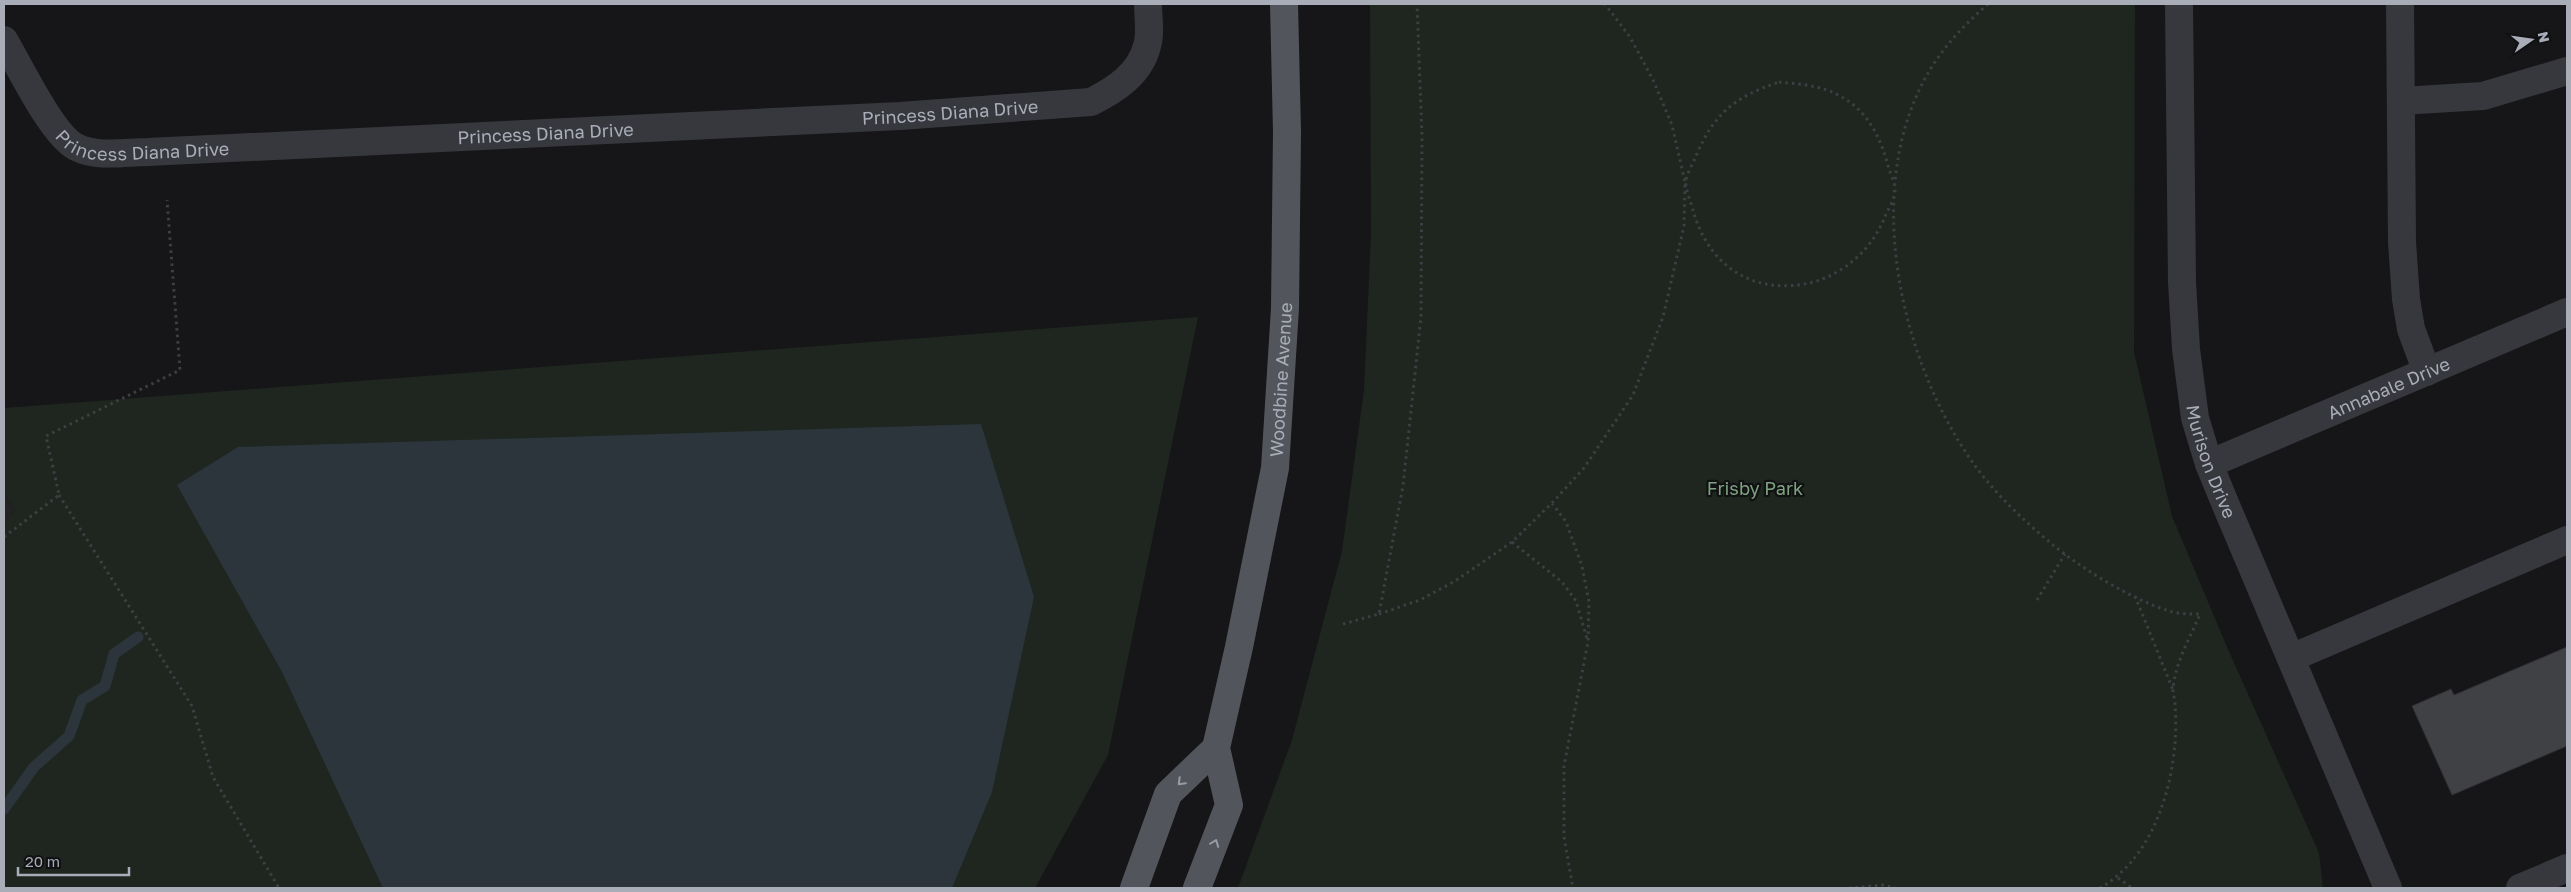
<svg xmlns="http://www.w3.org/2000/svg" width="2571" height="892" viewBox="0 0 2571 892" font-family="'Golos Text',sans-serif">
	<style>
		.built { fill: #222225 }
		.green { fill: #1e261f }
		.water { fill: #2c353c }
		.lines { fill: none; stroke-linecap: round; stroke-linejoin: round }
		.stream { stroke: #2c353c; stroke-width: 11 }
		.building { fill: #404145; stroke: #303034 }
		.path { stroke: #3d3f44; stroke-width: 3; stroke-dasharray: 2.5 4; stroke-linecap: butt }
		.minor { stroke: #37383d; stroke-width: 28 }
		.major { stroke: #53555c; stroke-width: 28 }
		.oneway { stroke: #979ba6 }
		.labels { text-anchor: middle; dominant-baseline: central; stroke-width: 4.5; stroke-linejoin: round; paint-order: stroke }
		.street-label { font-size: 18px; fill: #a8adb8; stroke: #111113 }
		.park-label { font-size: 18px; fill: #7fa381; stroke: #111113 }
	</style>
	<rect width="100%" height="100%" fill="#161618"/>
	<path class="built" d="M4,493l11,18 -11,13z"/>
	<path class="green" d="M1370,4h765l-1,348 38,164 55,131 92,206 4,35h-1085l54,-148 50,-189 22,-161 7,-156z
		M1198,317l-90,438 -73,133h-1031v-364l11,-13 -11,-18v-85z"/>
	<path class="water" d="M981,424l53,173 -42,195 -40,96h-569l-101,-216 -105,-187 61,-38z"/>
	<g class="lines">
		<path class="stream" d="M4,809l30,-42 35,-31 13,-36 23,-14 9,-32 24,-17"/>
	</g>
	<path class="building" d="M2567,647v99l-115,49 -40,-89 39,-17 3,6z"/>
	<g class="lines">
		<path class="path" d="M1988,4c-23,20 -46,44 -61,71 -65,114 -27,283 44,385 22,32 52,60 82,85 31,25 78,54 116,66 9,3 21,3 31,3 -10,24 -25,49 -27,75 0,5 2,10 2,15 1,12 1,26 0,38 -4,55 -26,118 -75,146
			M1779,82c19,2 41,3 59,13 30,15 43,43 51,74 2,6 7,16 6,22 0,8 -8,20 -11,28 -12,29 -37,52 -67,62 -59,17 -108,-12 -124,-71 -2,-8 -8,-21 -7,-29 1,-8 7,-17 10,-25 18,-43 39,-59 83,-74z
			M59,495l133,211 21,71 66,111
			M1552,503l14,19 16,44 7,36 -1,40 -24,124v71l9,51
			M4,537l55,-42 -13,-59 134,-66 -13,-170
			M1512,542l50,40 14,19 11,38
			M2135,596l38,94
			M2037,600l28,-46
			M1379,614l41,-14 35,-19 57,-39 40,-39 32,-35 49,-73 30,-78 21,-91 1,-44 -13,-57 -19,-45 -23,-43 -25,-33
			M1343,624l36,-10 24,-128 18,-169 1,-180 -5,-133
			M2118,878l14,10
			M1849,888l34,-3 12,3"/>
		<g class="minor">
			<path id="s1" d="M2179,4l3,278 4,67 9,69 14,46 16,39 163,385"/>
			<path d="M2400,4l2,238 4,57 5,30 16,43"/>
			<path id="s2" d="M4,40c15,25 48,95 72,107 21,11 50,5 72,5l752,-36 191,-14c24,-12 49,-28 56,-56 4,-12 1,-29 1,-42"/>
			<path d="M2401,101l82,-5 84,-25"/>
			<path id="s3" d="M2209,464l358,-152"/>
			<path d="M2291,658l276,-118"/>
			<path d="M2520,888l47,-20"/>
		</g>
		<g class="major">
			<path d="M1134,888l34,-94 48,-46"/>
			<path id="s4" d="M1197,888l32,-83 -13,-57 23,-101 36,-179 10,-160 2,-176 -3,-128"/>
		</g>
	</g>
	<defs><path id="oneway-chevron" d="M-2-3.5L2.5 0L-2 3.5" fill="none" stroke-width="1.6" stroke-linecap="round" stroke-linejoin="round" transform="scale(1.25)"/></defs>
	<g class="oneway">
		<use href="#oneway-chevron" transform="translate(1181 782) rotate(135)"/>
		<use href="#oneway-chevron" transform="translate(1215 843) rotate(-69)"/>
	</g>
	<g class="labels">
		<g class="street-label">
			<text stroke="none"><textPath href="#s2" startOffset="1006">Princess Diana Drive</textPath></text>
			<text stroke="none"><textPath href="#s2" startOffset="601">Princess Diana Drive</textPath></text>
			<text stroke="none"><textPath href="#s2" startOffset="196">Princess Diana Drive</textPath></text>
			<text stroke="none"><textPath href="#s4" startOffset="522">Woodbine Avenue</textPath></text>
			<text stroke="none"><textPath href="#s3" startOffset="195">Annabale Drive</textPath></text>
			<text stroke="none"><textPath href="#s1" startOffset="461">Murison Drive</textPath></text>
		</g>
		<g class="park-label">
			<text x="1755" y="488">Frisby Park</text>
		</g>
	</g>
	<rect width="2571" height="892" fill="none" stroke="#a8adb8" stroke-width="10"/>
	<g transform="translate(2531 40) rotate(77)" stroke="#111113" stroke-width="4" paint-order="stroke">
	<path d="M0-4L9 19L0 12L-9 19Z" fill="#a8adb8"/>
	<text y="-8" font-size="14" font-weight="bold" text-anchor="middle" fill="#a8adb8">N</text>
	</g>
	<path d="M18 867v8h111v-8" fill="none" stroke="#a8adb8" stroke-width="2.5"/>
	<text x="25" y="867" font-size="15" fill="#a8adb8" stroke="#111113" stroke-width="4" paint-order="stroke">20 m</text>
</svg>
